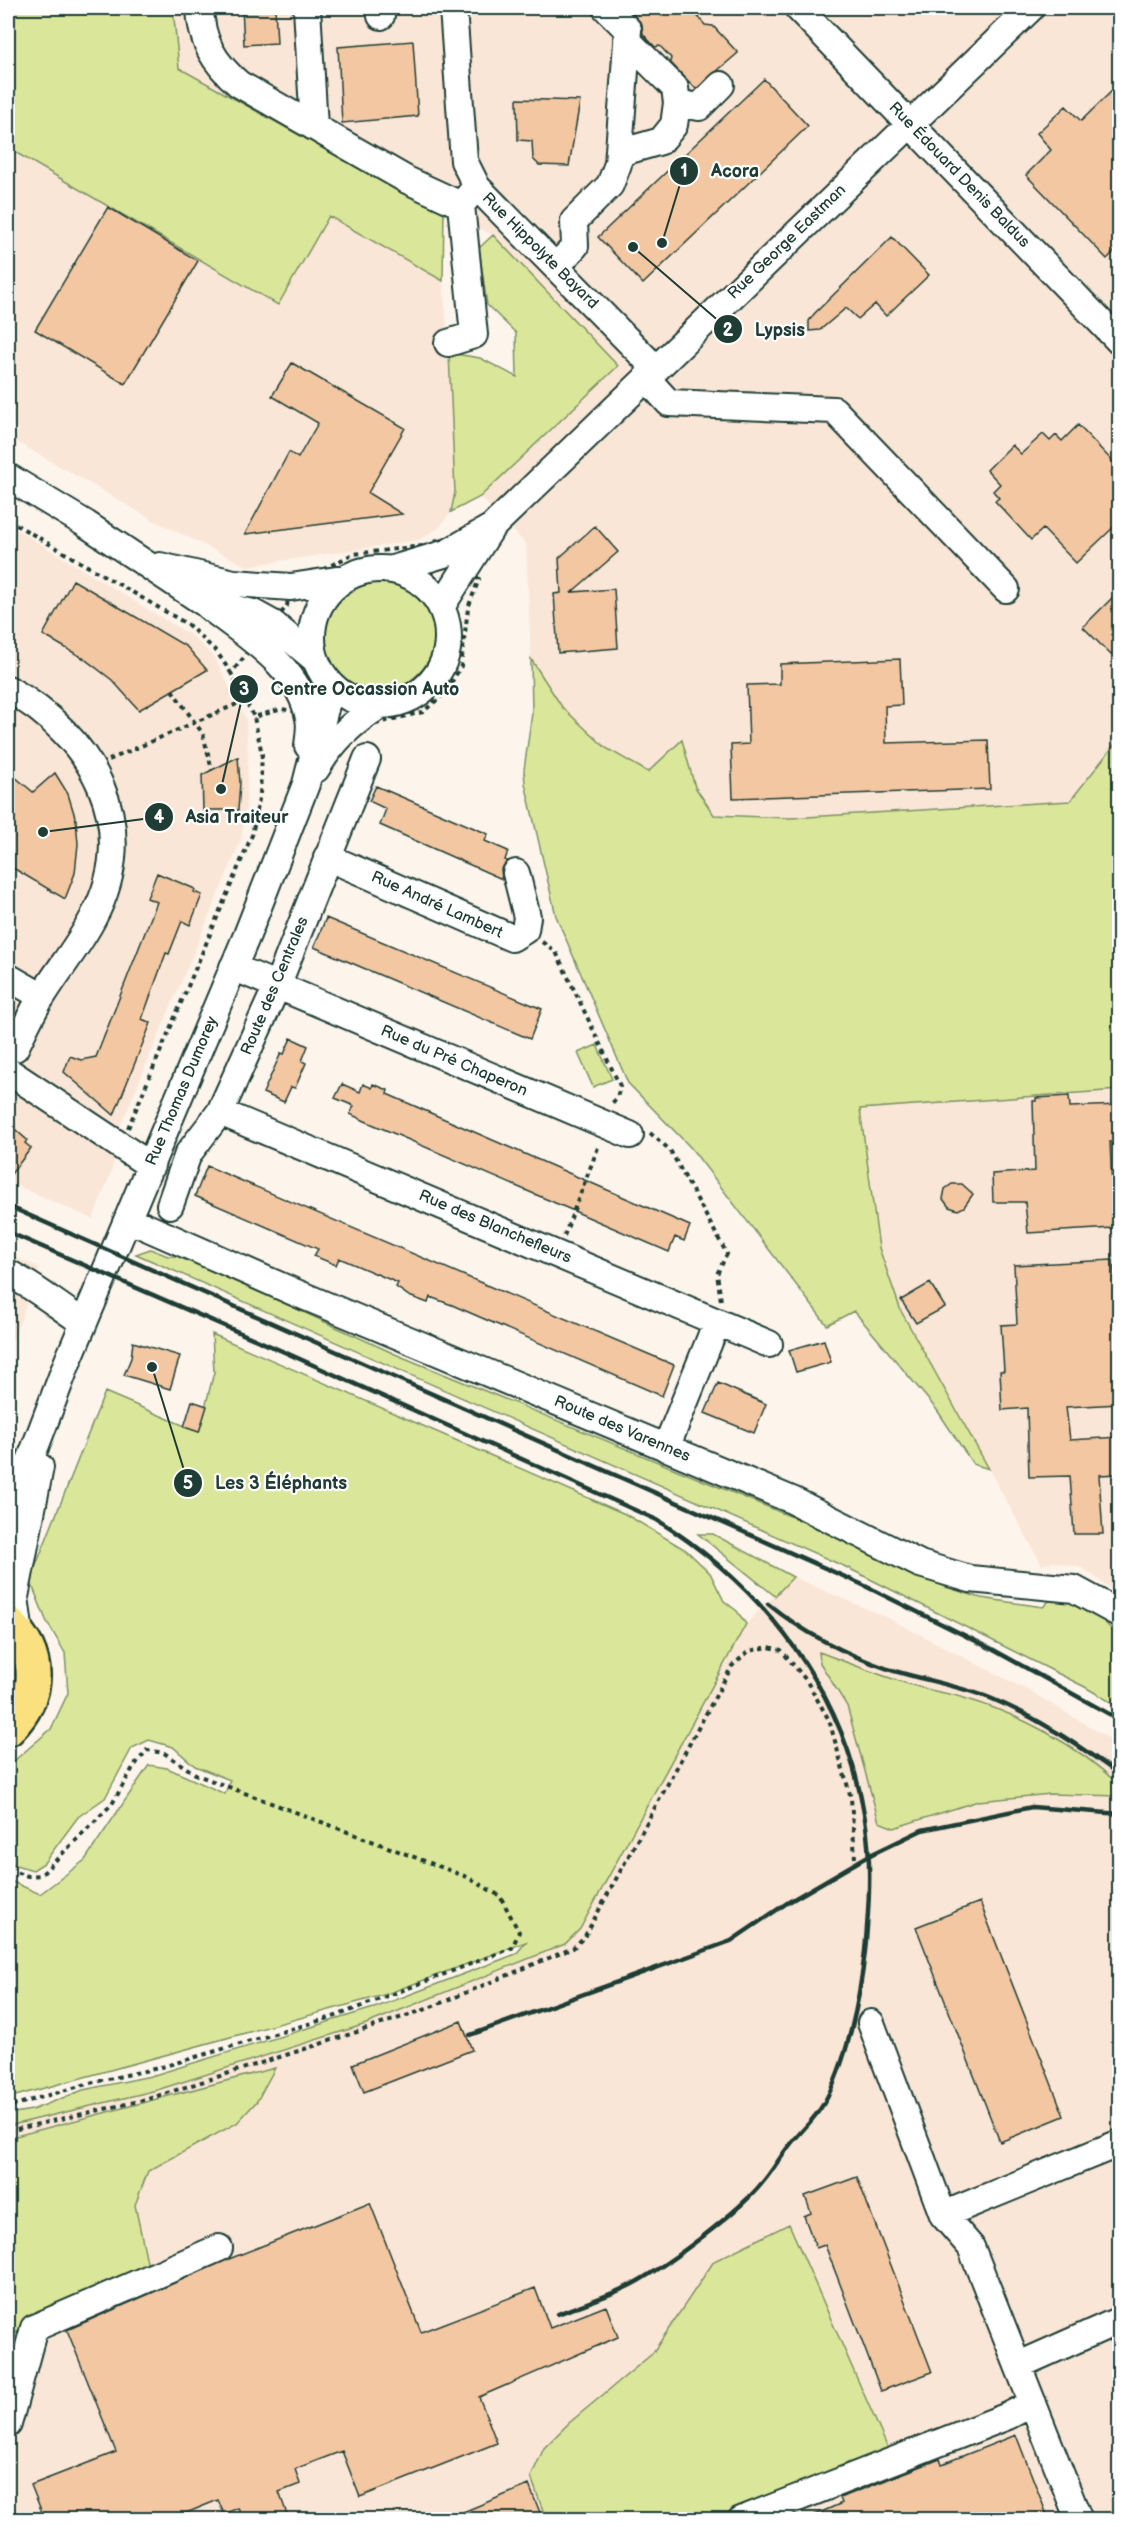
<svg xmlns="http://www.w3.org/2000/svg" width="1127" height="2527" viewBox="0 0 1127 2527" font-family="'Balsamiq Sans',sans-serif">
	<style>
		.built { fill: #fae6d6 }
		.green { fill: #dae699; stroke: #7c9266; stroke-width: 1.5 }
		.building { fill: #f3c7a2; stroke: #1f3d34; stroke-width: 1.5 }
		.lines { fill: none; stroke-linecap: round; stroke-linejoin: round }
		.minor-casing { stroke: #1f3d34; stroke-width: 30 }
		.major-casing { stroke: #1f3d34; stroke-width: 38 }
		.path { stroke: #1f3d34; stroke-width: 4; stroke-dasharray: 4.5 4.5; stroke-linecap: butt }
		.minor { stroke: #fff; stroke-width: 26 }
		.major { stroke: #fbe080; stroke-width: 33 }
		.rail { stroke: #1f3d34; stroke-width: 4.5 }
		.labels { text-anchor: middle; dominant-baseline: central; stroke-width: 4.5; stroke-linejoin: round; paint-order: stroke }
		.street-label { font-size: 16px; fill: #1f3d34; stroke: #fff }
		.leader { fill: none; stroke: #1f3d34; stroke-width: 2 }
		.callout-dot { fill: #1f3d34; stroke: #fff; stroke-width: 2 }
		.mark-label { font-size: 18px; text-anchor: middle; font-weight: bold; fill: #fff }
		.callout-label { font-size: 18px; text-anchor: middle; font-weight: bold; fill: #1f3d34; stroke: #fff; stroke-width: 4.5; stroke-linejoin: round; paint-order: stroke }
	</style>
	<rect width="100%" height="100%" fill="#fdf4ec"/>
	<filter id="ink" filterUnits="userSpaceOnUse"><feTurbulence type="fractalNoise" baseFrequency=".0167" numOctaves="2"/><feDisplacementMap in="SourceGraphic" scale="12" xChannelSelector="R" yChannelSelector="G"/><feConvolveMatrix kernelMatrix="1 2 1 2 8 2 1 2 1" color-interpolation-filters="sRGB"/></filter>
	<g filter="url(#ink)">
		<path class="built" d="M173,8h946v677h-5l1,59 -45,57 -280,17 -77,-3 -18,-28 -13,-46 -34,31 -42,-24 -44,-41 -31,-48 -5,-115 -46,-47 138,-131 -125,-131 -63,-33 -29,-10 -222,-124z
			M8,148l269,157 52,-89 114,65 6,72 6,139 -4,20 -12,16 -20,12 -172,26 -92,-45 -141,-81 5,-11 -11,-7z
			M14,528l178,108 22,21 32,62 2,36 -2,54 -5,31 -123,292 -6,38 -19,49 -85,-37v-653z
			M1119,1090v505l-36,-27 -30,-6 -11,3 -141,-254 -22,-63 -19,-139z
			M8,1254l32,14 -32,85z
			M793,1577l95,41 143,74 88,52v775h-1111v-393l149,-36 209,-66 199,-80 15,-15 166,-305z"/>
		<path class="green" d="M8,8h165l6,60 222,124 43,17 -1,72 -114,-65 -51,89 -270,-157z
			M493,235l125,131 -138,131 -29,15 4,-20 -6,-139 31,5 37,19 -1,-44 -29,-28 -8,-57z
			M323 634a56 56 0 1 1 112 0a56 56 0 1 1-112 0Z
			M531,659l31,48 44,41 42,24 34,-32 13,47 19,28 76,3 280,-17 45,-57 -1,-59h5v405l-259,19 19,139 22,63 88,158 -16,-5 -36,-54 -83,-99 -27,14 -136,-177 -63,-65 -72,-167 -31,-133 -1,-13 8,-57z
			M597,1045l15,34 -19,8 -15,-34z
			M150,1249l18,7h12l215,98 397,163 154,70 35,11 62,9 9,-9c36,2 45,15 67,40v69l-34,-20 -237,-119 -712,-314z
			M212,1334l413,180 61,36 24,23 14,28 13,10 9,13 -166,305 -15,15 -199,80 -209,66 -149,36v-12l24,-4 51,-20 68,-14 226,-69 139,-53 10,-12 -142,53 -376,103v-218l32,14 45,-34 64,-95 18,3 58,26 5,-14 -35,-14 -22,-19 -24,-7 -17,8 -27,50 -27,19 -34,46 -11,7 -25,-7v-97l43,-37 17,-36 -3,-40 -19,-33 -16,-40 75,-188 94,40 15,-60z
			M698,1534h15l80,43 -18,19z
			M8,1644c17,32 13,43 0,76z
			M819,1652c33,12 66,26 100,35 15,5 30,6 45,11 55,16 114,47 155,87v11l-68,-2 -73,7 -84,27 -15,-6 -32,-116 -27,-43z
			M275,2068l-18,33 -20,22 -89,48 -13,34 14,66 -136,63 -5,24v-220z
			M789,2224l100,227 -173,68h-170l-15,-42 13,-29 25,-25 83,-69 62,-93z"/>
		<path class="building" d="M242,8h33l2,35 -33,2z
			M632,8h64l-1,5 10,12 8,1 25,27 -42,36 -26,-27 1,-4 -11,-12 -5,1 -12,-13 -1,-10 -10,-11z
			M413,41l5,75 -76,7 -4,-76z
			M764,79l44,47 -165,158 -45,-47z
			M1119,84v163l-12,12 -81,-84 25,-25 -14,-17 29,-27 15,15z
			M517,99l63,2 -11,65 -30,-1 -6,-6 -1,-18 -14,-1z
			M108,207l90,54 -73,123 -90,-54z
			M892,237l37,38 -43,41 -11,-12 -17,15 -12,-11 -26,22 -11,1v-10l5,-7z
			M292,363l113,65 -37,65 34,21 -157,20 44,-82 9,6 20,-35 -46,-27z
			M1078,425l41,43v54l-43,41 -33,-34 -12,11 -36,-39 4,-3 -6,-7 7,-7 -13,-14 25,-25 9,9 22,-20 7,7 6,-6 6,6z
			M595,526l23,26 -46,40 42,-3 4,59 -60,5 -4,-59 7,-1 -2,-35z
			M73,580l114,67 20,23 -68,40 -27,-30 -29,-22 -40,-23z
			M1119,591v55l-8,9 -28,-28z
			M900,659l2,46 -17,1 1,37 102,-3 2,49 -257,9 -2,-53 18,-1 -2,-59 33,-1v-20z
			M238,757l2,26 -2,27h-35l-1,-35z
			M8,771l25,21 22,-19 13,21 8,26 2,24 -3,29 -10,26 -57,-34z
			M376,786l112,48 -3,7 23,10 -3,9 3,1 -7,8 1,10 -122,-54 6,-16 -17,-8z
			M157,873l38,16 -1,3 8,3 -12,30 -8,-4 -13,33 -3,-1 -24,66 9,4 -37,92 -50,-43 6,-16 11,4 15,-3 61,-155 -10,-4z
			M326,918l216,91 -12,30 -216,-92z
			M291,1038l17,8 -6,15 4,2 -11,25 -4,-1 -7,15 -21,-9 18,-40 3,1z
			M342,1084l18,8 3,-8 9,4 1,-4 15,6 -1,4 294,128 9,4 -6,15 -9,-4 -6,15 -304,-131 -15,-7 4,-8 -19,-8z
			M1069,1096l1,11 49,-2v37h-9l4,86 -86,5 -3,-31h-32l-1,-28 43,-3 -2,-70h3v-3z
			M8,1123l19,17 -2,3 6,5 -23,30z
			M207,1166l467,199 -12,31 -210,-91 -22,-8 -2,6 -19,-7 -13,-9 2,-4 -59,-25 -3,7 -22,-9 4,-7 -123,-53z
			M952,1184h10l11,10 -9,13 -6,3 -9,-3 -6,-8 2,-10z
			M1113,1260l6,88h-3l3,56 -53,3 4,33 49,-3v37l-20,1 4,59h-29l-4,-58 -41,1 -2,-69 -25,2 -2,-39h4l-3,-46 16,-1 -3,-59z
			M930,1283l15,24 -29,16 -15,-23z
			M824,1340l7,22 -35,10 -7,-22z
			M133,1342l47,14 -10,33 -46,-14 7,-17z
			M718,1383l48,21 -12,29 -49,-20z
			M192,1401l15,5 -8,26 -15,-5z
			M980,1902l84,214 -64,26 -84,-215z
			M461,2021l11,29 -108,42 -11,-28z
			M857,2177l75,195 -51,19 -56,-146 -9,3 -12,-32 7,-3 -6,-17z
			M370,2203l51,129 114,-44 15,40 56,-22 12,31 -139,60 18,46 -137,54 -18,-46 -47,18 5,15 -21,8 10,28h-46l-5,-12 -14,6 -6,-14 -49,20h-124l-14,-35 85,-33 -49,-122 162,-71z
			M1016,2435l33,85h-246l39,-17 -2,-5 100,-39 2,5z
			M529,2485l14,35h-97v-1z"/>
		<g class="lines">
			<defs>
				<path id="minor" d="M200,8c1,33 14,55 39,76l168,96 54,25
					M307,8l7,119
					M380,8l1,8
					M453,8l11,153 13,26 179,182
					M798,8l322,334
					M677,103l22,4 22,-22
					M619,153l42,-12 13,-16 3,-22 -2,-15 -48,-48
					M556,267l19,-21 -1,-25 36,-36 8,-21 10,-134 -22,-22
					M448,343l26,-8 -13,-130 10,-12
					M646,378l23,25 165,7 172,179
					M8,477l78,47 117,78 50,11 20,11 43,36
					M160,566l74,17 57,4 52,-8
					M393,569l54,-16 45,-26 539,-519
					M312 637a68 68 0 1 1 136 0a68 68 0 1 1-136 0Z
					M208,606c38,30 91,60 101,112 2,8 0,19 -1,28
					M441,607l49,-77
					M8,689c84,47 135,136 85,229 -14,27 -34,51 -50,77 -11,16 -19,35 -28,53
					M316,769c17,-28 36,-47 65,-64
					M327,857l185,81 13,-8 2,-13 -11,-44
					M233,967l397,168
					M8,977l33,19
					M8,1071l143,95
					M220,1112l549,232
					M170,1205l18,-51 32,-42 57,-126 90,-227
					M128,1219l166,73 498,208 128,64 50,15 104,10 46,25
					M8,1273c27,14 50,33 76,50
					M666,1448l51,-126
					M8,1519l59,-156 180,-428 59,-151 25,-99
					M20,1635l-5,-38 25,-130
					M871,2023l72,192 28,32 108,273
					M943,2215l177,-72
					M1019,2365l101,-45
					M8,2424l26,-96 185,-80
					M741,2520l267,-104 25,-13"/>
				<path id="major" d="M8,1623c34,32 33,73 0,106"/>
			</defs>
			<use href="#minor" class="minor-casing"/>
			<use href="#major" class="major-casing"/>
			<path class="path" d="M8,520l179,104 30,28 14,21
				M439,539c10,18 22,30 40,40l-11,29 -7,58 -15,26 -23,20 -41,10 -29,11 -30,-16 -41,-8 -28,8 -23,-44 56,-67 4,-29 31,-7 31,-16 79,-9z
				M172,690l31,44 9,36
				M109,760l137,-60
				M542,942l14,10 64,134 -3,12 -7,7
				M128,1128l124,-293 8,-41 2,-40 -8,-37
				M650,1133l20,17 57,104 -10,20 4,27
				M564,1236l35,-91
				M8,1870l20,6 13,-1 71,-71 22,-38 13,-16 17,3 33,22 270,102 33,19 19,36 -7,16 -176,68 -178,52 -68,15 -82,24
				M8,2131l140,-32 163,-52 113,-37 149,-62 12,-12 147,-270 17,-15 20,-4 12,3 25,30 23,40 22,78 4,60"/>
			<use href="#minor" class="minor"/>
			<use href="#major" class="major"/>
			<path class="rail" d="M8,1206l853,378 129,64 130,72
				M8,1232l274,119 375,169c108,68 188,171 208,299 7,44 4,89 0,132 -5,47 -18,111 -41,152 -9,16 -24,29 -35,43 -10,12 -17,26 -27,37 -23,29 -91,79 -124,98 -24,14 -54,22 -80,33
				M768,1604c36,29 77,50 120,65 34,11 69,16 102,29 47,19 88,47 130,77
				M470,2035l261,-94 56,-38 81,-47 54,-26 110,-23 88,7"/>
		</g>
	</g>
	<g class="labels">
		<g class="street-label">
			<text transform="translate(959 175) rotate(46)">Rue Édouard Denis Baldus</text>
			<text transform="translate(787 242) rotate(-44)">Rue George Eastman</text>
			<text transform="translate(540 251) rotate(45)">Rue Hippolyte Bayard</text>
			<text transform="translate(437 905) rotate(24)">Rue André Lambert</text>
			<text transform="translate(275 986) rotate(-67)">Route des Centrales</text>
			<text transform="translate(454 1061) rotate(23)">Rue du Pré Chaperon</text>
			<text transform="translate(182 1091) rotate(-67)">Rue Thomas Dumorey</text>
			<text transform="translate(495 1227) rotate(23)">Rue des Blanchefleurs</text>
			<text transform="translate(622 1429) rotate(23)">Route des Varennes</text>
		</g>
	</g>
	<path class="leader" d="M662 243L684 171M633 247L728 329M221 789L244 689M43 832L159 817M152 1367L188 1483"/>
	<g class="callout-dot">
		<circle cx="662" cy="243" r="6"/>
		<circle cx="633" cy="247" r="6"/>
		<circle cx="221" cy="789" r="6"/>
		<circle cx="43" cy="832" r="6"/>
		<circle cx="152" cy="1367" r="6"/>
		<circle cx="684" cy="171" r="15"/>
		<circle cx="728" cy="329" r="15"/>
		<circle cx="244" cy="689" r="15"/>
		<circle cx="159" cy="817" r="15"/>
		<circle cx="188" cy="1483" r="15"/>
	</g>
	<g class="mark-label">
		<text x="684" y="177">1</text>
		<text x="728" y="336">2</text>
		<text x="244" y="695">3</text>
		<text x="159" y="823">4</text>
		<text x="188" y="1489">5</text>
	</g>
	<g class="callout-label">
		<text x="735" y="177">Acora</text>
		<text x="780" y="336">Lypsis</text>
		<text x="365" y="695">Centre Occassion Auto</text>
		<text x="237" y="823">Asia Traiteur</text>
		<text x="281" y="1489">Les 3 Éléphants</text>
	</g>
	<rect width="1127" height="2527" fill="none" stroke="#fff" stroke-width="30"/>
	<rect x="15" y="15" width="1097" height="2497" fill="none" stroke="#1f3d34" stroke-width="2" filter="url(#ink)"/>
</svg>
